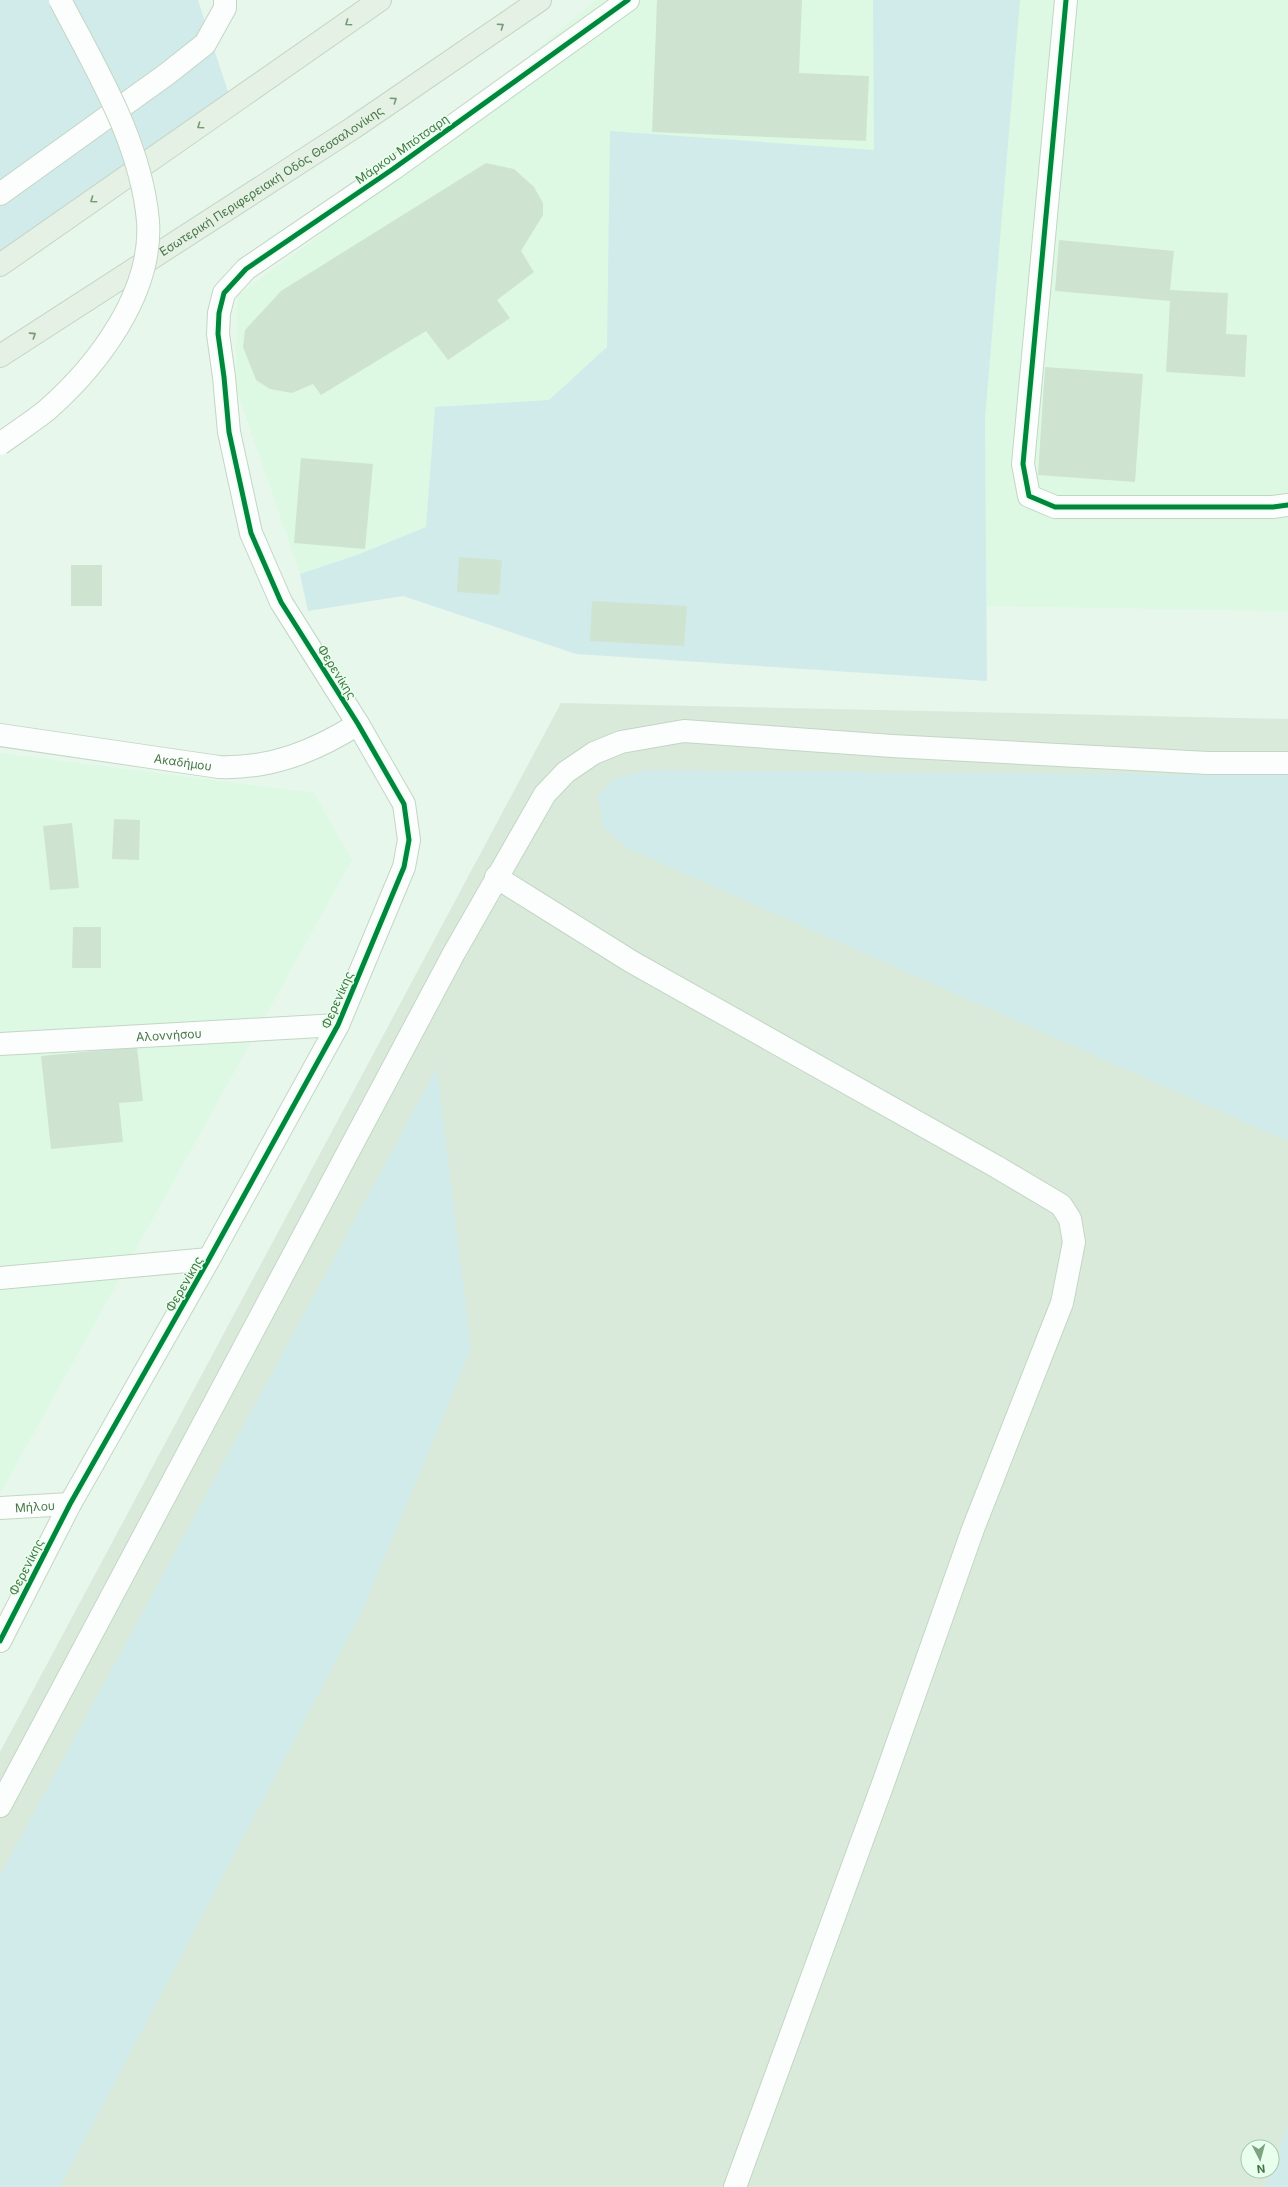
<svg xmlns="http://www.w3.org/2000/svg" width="1288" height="2187" viewBox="0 0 1288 2187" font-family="Inter,sans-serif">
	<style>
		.residential { fill: #ddf9e4 }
		.industrial { fill: #d9eadb; fill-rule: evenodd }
		.green { fill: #d1ebeb }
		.building { fill: #cfe3d1 }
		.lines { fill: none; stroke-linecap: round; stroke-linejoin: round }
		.minor-casing { stroke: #c3d6c4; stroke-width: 24 }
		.highway-casing { stroke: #c4d5c5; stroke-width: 24 }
		.minor { stroke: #fbfefc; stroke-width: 22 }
		.highway { stroke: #e4f1e4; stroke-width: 22 }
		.minor-bridge-casing { stroke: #c3d6c4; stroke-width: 24; stroke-linecap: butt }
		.minor-bridge { stroke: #fbfefc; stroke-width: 22 }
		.cycleway-casing { stroke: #e8ffee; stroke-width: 8 }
		.cycleway { stroke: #00873e; stroke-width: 5 }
		.oneway { stroke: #769a76 }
		.labels { text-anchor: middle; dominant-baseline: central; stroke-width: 3; stroke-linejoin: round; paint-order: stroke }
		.street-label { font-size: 12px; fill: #477547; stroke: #e8ffee }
	</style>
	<rect width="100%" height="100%" fill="#e7f7ec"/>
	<path class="residential" d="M596,0h692v611l-885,-15 -103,-22 -64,-186 1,-92 79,-58 146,-127z
		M0,753l314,40 38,67 -352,634z"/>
	<path class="industrial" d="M561,703l727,16v1468h-1288v-435zM1248,2147h24v24h-24z"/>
	<path class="green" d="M0,0h198l34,104 -232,165z
		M873,0h147l-35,419 2,262 -411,-27 -173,-58 -95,15 -8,-37 57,-19 69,-28 9,-120 114,-7 58,-53 3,-216 264,19z
		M645,770l643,5v366l-659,-292 -26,-22 -5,-31 15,-16z
		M437,1068l34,281 -108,260 -303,578h-60v-311z
		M1288,2125v62h-24l8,-16z"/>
	<path class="building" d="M657,0h145l-3,73 70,3 -3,65 -214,-9z
		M486,163l28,6 20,18 9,16v12l-22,36 13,21 -37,28 13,18 -62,42 -22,-29 -105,64 -8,-11 -21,9 -22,-4 -14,-9 -13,-33 2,-17 36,-39z
		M1059,240l115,11 -4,39 58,3 -2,41 21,1 -2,42 -79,-5 4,-71 -115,-10z
		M1045,367l98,7 -8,108 -97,-7z
		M301,458l72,6 -8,85 -71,-6z
		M459,557l43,3 -3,35 -42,-3z
		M71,565h31v41h-31z
		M592,601l95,5 -3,40 -94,-5z
		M114,819l26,1 -1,40 -27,-1z
		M72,823l7,65 -29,2 -7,-64z
		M73,927h28v41h-29z
		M137,1047l6,54 -24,2 4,39 -72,7 -10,-93z"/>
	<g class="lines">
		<defs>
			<g id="minor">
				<path d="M1066,0l-43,464 6,32 26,11h218l15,-2"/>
				<path d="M0,194l167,-120 38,-30 20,-36v-8"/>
				<path id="s1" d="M0,735l219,32c52,2 96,-16 139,-43"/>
				<path d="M496,877l136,85 365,205 64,38 9,14 4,23 -12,61 -89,226 -88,249 -150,409"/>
				<path id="s2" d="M0,1044l338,-19"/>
				<path d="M0,1278l209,-19"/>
				<path id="s3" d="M0,1508l70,-4"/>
				<path d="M0,1641l70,-137 139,-245 129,-234 66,-158 5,-27 -5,-36 -46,-80 -77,-122 -30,-69 -22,-101 -5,-55 -6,-43 1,-21 5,-20 22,-24 147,-100 235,-169"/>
				<path d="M0,1806l454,-853 91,-159 21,-22 28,-19 27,-11 63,-11 208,15 316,17h80"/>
			</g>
			<g id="highway">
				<path d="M0,265l380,-265"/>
				<path id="s4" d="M0,356l353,-228 187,-128"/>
			</g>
		</defs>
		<use href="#minor" class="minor-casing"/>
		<use href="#highway" class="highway-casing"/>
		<use href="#minor" class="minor"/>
		<use href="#highway" class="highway"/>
		<defs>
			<path id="minor-bridge" d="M0,444c15,-11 32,-22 47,-34 51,-45 106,-117 101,-189 -7,-79 -52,-152 -88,-221"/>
		</defs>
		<use href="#minor-bridge" class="minor-bridge-casing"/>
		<use href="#minor-bridge" class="minor-bridge"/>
		<defs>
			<path id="cycleway" d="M1066,0l-43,464 6,32 26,11h218l15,-2
				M0,1641l70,-137 139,-245 129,-234 66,-158 5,-27 -5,-36 -46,-80 -77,-122 -30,-69 -22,-101 -5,-55 -6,-43 1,-21 5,-20 22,-24 147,-100 235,-169"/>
		</defs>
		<use href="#cycleway" class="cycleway-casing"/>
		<use href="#cycleway" class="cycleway"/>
	</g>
	<defs><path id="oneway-chevron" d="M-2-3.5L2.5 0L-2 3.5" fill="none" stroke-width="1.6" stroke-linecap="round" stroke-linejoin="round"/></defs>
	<g class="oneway">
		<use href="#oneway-chevron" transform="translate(348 23) rotate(145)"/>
		<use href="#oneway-chevron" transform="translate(501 26) rotate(-34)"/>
		<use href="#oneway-chevron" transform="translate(394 100) rotate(-34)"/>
		<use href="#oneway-chevron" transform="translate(200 126) rotate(145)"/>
		<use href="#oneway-chevron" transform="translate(93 200) rotate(145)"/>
		<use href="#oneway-chevron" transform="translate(33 335) rotate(-33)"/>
	</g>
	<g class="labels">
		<g class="street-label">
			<text transform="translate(402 149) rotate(-35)">Μάρκου Μπότσαρη</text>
			<text stroke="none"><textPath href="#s4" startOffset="323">Εσωτερική Περιφερειακή Οδός Θεσσαλονίκης</textPath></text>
			<text transform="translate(337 672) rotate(58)">Φερενίκης</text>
			<text stroke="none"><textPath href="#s1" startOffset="185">Ακαδήμου</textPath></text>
			<text transform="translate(337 1000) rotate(-66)">Φερενίκης</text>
			<text stroke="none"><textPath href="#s2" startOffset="169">Αλοννήσου</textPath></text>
			<text transform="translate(184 1284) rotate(-60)">Φερενίκης</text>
			<text stroke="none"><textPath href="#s3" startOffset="35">Μήλου</textPath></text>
			<text transform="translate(26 1567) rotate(-63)">Φερενίκης</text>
		</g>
	</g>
	<g transform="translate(1260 2159) rotate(174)"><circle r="19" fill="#e8ffee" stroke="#a8c8ab"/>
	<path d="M0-3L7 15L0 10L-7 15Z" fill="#7fa281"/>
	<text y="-6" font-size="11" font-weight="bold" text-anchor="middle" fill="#477547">N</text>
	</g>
</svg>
